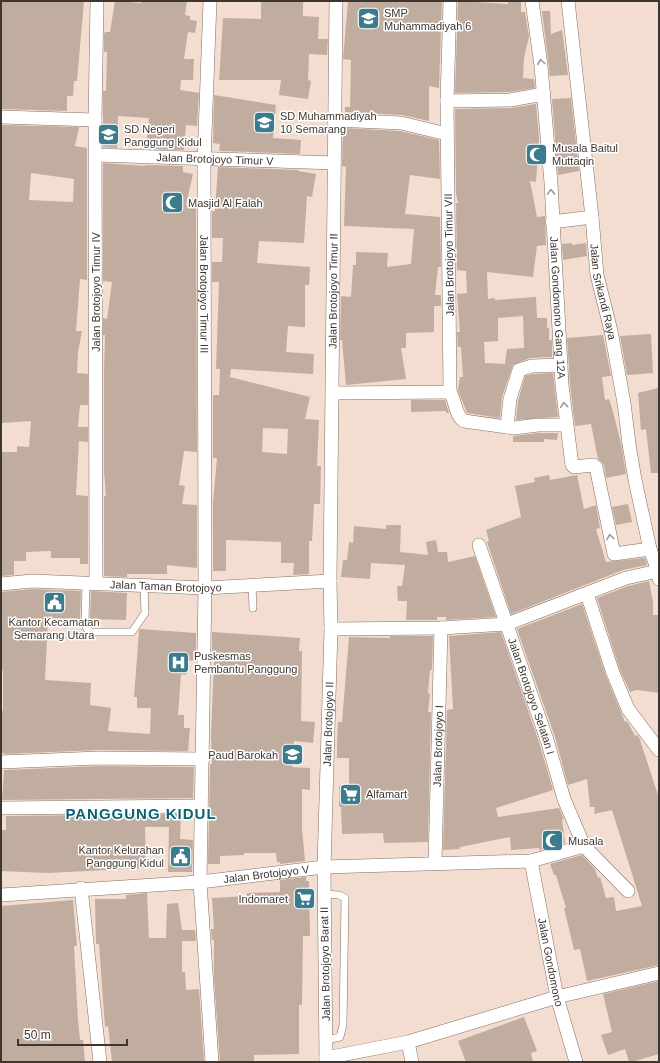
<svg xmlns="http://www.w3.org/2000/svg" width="660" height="1063" viewBox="0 0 660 1063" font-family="Helvetica,sans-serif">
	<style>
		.building { fill: #c1aca0; fill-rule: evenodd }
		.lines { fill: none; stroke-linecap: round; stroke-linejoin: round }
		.service-casing { stroke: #837065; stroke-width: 8 }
		.minor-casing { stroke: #837065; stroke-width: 14 }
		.service { stroke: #fff; stroke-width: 7 }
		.minor { stroke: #fff; stroke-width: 13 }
		.oneway { stroke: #9e9a98 }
		.labels { text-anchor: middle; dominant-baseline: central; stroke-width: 3; stroke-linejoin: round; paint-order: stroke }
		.poi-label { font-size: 11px; fill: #3e3631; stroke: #fff; text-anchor: start }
		.street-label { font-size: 11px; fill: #3e3631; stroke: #fff }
		.district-label { font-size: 15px; font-weight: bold; letter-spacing: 1px; fill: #096275; stroke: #fff }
	</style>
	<rect width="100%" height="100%" fill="#f3ddd0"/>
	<path class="building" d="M1,1h83l-7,80h-3l-1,15h-6v15l-66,-2z
		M115,1l26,2 1,-2h45l-2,14 5,1v4l7,1 -2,12 -7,-1 -4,27h10l-1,21h-12l-1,10 19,3 -2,33 -11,-1 -2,25 -38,-1 3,-31 -31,-2 -1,32 -14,-1v-56h3l1,-39h-3v-18l1,-2h5z
		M261,1h42v15l16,1 -1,22h10l-1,16 -18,-1 -1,26 3,1 -3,18 -29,-4 2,-15h-62l4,-62 38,1z
		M348,1h94l-3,87 -10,-2v35l-27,-6 -57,-3v-5h5l1,-47 -8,-1z
		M458,1l50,3v-3h13v11h4l4,25 -5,21 -1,20 11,1 1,9 -26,4 -54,1z
		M542,11h8l1,23 11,-4 6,45 -18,1z
		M214,95l62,10 -3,33 28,2 -1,14 -81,-3 1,-7 -7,-1z
		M571,98l8,73 -21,4 -6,-76z
		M536,104l3,34 -3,44 -6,-1 7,36 8,-1 1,29 -9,1 -4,31 -46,-5 1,27 7,-1v2l41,-3 1,21h10v10h2v12h3v17l-22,1 -17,7 -11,32 -2,21 -33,-5 -9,-23 2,-13h3l-2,-30h-3l-1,-15h3l-3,-38 10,-1 -1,-22 -9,-1 -1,-67h2l-2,-10 -1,-84 55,-1zM523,316l1,32 -17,1 -2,15 -20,-1 -1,-21 14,-1v-23z
		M1,125l78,2 -4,19 12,2v132l-7,-1 -4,52h6l-4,21 -1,21 11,1v31h-8l-2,22h10v15l-9,-1 -3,54 12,1v68h-8v-6h-29v-7l-25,1v9h-12v14l-13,1v-124h16v-6l12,1 2,-26 -30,2zM31,173l43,6 -1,23 -44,-2z
		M343,128l57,3 39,9 1,39 -30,-4 -5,39 35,3 1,50h-3l-3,28h6v11h-7v26l-28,1v15h-5l5,31 -60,6 -4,-45h-2l1,-44 10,1 2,-32h3v-13l32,1 -1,14 24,-3 3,-35 -70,-3 2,-59 -4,-1z
		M103,163l42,3v-1l38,1v6l10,2 -7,31 10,2 1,245 -13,-1 -5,34 6,1 -3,18 15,1v63l-30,-3v9h-40v3l-23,-1v-80h2l-2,-25v-98l1,-38h-2v-17l4,1 5,-37 -9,-1z
		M218,167l80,3v1l18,3 -4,23 -5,-1 -3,47 -45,-2 -2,22 53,4 -1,18h-4v42l-17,-1 -2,26 28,2 -1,20 -82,-5 -1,8 80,20 -5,22 14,1 -2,46h4l-1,38h-6l-2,37h-3v33l-16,1 1,-12h-13v-21l-55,-2v31h-13v-69l4,-44h-4v-63h6l1,-26h-4l3,-87h-7v-20h10l1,-24h-11v-27h3zM263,428l25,1 -1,25 -25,-2z
		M572,243v2l14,-2 1,13 -24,4 -1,-16z
		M651,334l2,39 -26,2 -7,-39z
		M603,335l8,41 -9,1 3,23 4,-1 3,9 9,35 5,31 -20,4 -2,-13 -6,-6 -7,-35 -16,2 -5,-42 -3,-46z
		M553,373l5,44 -42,3 2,-19 7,-25 8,-2z
		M658,388l1,85h-8l-5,-44 -5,1 -3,-37z
		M411,400h34l4,13h-3v-2l-35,1z
		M538,433h20l-1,7 -13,-1v3h-31v-6z
		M549,475l1,5 27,-5 7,34 12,-4 4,23 -4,1 10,33 39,-4 2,7 -24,5 -112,44 -24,-72 2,-1 -3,-11 35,-13 -6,-31 20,-4 -1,-4z
		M628,504l4,18 -16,3 -4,-18z
		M386,525h15l-1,27 28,3 -2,-13 10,-2 2,12h9l1,10 27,-6 21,61 -50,3v-3h-9v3h-31l1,-19h-9l-1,-15h5l3,-21 -34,-2 -1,16 -29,-2 2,-17h4l2,-18 4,1 1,-17 32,3z
		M649,581l4,21v13h6v78l-22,-3 -7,2 -10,-22 -23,-72 31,-12z
		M32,589l49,2 -1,28 -32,-1 -3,62 46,3 -1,22 21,3 -3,23 42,3 1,-26h-14v-11h-3l5,-66 1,-2 56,4v27l-8,1 -2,14 -5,-1 -3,41h6v13h6l-2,23 -89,-1 -94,4 -4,-2v-41h2v-40h-2v-79z
		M91,591l36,2 -1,27 -36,-1z
		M582,604l24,72 19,46 2,-1 8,15 2,-1 2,2 20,61v167l-72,16 -7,-32 -6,1 -10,-42h2l-10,-33h-2l-4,-11 32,-9 13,14 3,9 2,-1 6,21 8,-1 2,14 26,-5 -30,-96 -18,4 1,-7h-5l-3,-28 -19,6 -13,-48 -38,-108z
		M212,632l88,6 -1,13h3l-1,70 14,1 -2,21 -19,-2 -2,26 18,1v22l-8,-1v40l3,32 -25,3v-2h-3l-1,-9h-32v2l-24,1v8h-12l2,-100h2l-1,-28 3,-75h-2z
		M501,632l38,110 14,48 -57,18 2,9 61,-9 5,11h-2l3,24 -25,7 -1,-2 -28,2 -1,-13 -50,10v2l-17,1 4,-140 6,-1 -4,-73z
		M390,636h43l-1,34h-2l-2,23 2,1 -2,18h3l-3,130 -44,1 -1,-10 -41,1 -1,-27h-2v-21h10v-28h-12v-13l1,-23h4l7,-85 41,1z
		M99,766l95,1 -1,31 -191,2 2,-30z
		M181,814l-1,25 13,1 -1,32h-24l1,-45h-24l1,41 -98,5 -47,-2v-41h5v-14z
		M306,877v4h3l1,55h-7l-1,69h-3v49l-45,1v7h-34l-6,-83v-39h-2l-1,-11h3l-2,-31 35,-2v-3l33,-1v-12z
		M147,893l2,45h17l1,-34 11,-1 4,27h13l1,11h-14v31h3l1,18 13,-1 5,72 -92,1 -4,-36 -3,1 -6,-83h-3l-1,-45h31v-4z
		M73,900l4,46h-3l4,74 2,20h3l2,22h-84v-156z
		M659,981v73l-28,8h-2l-4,-13 -17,6 -7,-20 11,-3 -9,-38z
		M524,1017l13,34 -6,2 2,9h-67l-8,-21z"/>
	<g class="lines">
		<defs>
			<path id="service" d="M86,583l-1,41 2,5 4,3h41l13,-19 -1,-28
				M252,585l1,23
				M324,894l15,1 6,3 -2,127 -3,12 -14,3"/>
			<g id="minor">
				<path id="s1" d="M210,1l-6,159 1,428 -5,294 12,180"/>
				<path id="s2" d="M532,1l9,65 10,117 11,202 10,80 2,2 19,-2 3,2 18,87 36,-5"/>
				<path id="s3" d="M568,1l24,216 5,58 14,56 13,72 5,41 6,36 15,69 8,22 1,8"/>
				<path d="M447,101l63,-1 34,-6"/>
				<path d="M1,117l94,3"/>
				<path d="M334,120l67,3 46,11"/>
				<path id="s4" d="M96,155l238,8"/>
				<path d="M552,222l40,-5"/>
				<path d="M450,392c6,9 5,24 14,29l50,7 24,-3h28"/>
				<path d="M333,393l117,-1 -3,-291 3,-100"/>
				<path d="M507,427l3,-28 9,-29 13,-4 29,-1"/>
				<path id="s5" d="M479,545l68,195 17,59 20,47 44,45"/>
				<path d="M96,583l-1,-463 2,-119"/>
				<path id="s6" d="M1,584l31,-3 173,7 125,-7"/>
				<path d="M587,594l26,79 15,36 31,41"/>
				<path d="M331,629l110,-1 66,-4 119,-46 32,-7"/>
				<path d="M1,762l98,-4 104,1"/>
				<path d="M1,808l200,-2"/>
				<path id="s7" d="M531,861l26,136 19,65"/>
				<path id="s8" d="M435,863l6,-235"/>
				<path d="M81,888l19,174"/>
				<path id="s9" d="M1,895l199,-13 124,-15 207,-6 53,-15"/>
				<path d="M408,1042l4,20"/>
				<path d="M326,1058l82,-16 149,-45 102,-24"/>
				<path id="s10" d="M326,1062l-2,-195 7,-238 -1,-48 6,-580"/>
			</g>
		</defs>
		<use href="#service" class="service-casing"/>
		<use href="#minor" class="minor-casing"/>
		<use href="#service" class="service"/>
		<use href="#minor" class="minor"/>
	</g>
	<defs><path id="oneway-chevron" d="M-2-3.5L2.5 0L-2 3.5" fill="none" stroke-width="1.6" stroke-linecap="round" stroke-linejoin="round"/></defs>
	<g class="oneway">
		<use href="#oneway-chevron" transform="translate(541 62) rotate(-97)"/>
		<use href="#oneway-chevron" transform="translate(551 192) rotate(-92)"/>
		<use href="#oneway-chevron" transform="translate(564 405) rotate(-96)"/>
		<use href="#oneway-chevron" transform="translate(610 537) rotate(-100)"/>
	</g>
	<defs>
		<symbol id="school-square" viewBox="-11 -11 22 22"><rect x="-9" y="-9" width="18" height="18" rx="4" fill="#3a7c8e" stroke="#fff"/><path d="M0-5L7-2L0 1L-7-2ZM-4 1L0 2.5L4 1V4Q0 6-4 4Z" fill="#fff"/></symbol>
		<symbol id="mosque-square" viewBox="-11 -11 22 22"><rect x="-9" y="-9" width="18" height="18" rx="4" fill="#3a7c8e" stroke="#fff"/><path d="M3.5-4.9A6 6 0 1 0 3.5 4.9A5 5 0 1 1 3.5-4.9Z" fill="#fff"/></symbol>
		<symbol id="civic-square" viewBox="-11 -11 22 22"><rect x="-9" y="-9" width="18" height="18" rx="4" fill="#3a7c8e" stroke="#fff"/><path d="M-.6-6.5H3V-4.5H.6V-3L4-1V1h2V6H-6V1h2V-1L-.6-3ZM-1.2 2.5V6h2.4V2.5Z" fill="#fff"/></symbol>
		<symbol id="hospital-square" viewBox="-11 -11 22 22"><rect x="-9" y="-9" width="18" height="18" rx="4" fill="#3a7c8e" stroke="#fff"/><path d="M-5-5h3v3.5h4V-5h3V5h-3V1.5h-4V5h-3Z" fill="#fff"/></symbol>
		<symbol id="supermarket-square" viewBox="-11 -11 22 22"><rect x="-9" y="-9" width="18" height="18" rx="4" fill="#3a7c8e" stroke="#fff"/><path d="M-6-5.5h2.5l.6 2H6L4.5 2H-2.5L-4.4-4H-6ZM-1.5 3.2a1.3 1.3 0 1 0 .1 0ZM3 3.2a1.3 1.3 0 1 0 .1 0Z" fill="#fff"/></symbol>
	</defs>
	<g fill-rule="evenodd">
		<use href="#school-square" x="356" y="6" width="25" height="25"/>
		<use href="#school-square" x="252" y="110" width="25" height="25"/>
		<use href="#school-square" x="96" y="122" width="25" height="25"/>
		<use href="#mosque-square" x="524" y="142" width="25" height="25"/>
		<use href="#mosque-square" x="160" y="190" width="25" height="25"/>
		<use href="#civic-square" x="42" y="590" width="25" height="25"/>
		<use href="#hospital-square" x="166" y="650" width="25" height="25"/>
		<use href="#school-square" x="280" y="742" width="25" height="25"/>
		<use href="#supermarket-square" x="338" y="782" width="25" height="25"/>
		<use href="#mosque-square" x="540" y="828" width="25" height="25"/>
		<use href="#civic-square" x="168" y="844" width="25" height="25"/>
		<use href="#supermarket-square" x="292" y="886" width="25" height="25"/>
	</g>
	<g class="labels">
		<g class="poi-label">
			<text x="384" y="13">SMP<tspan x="384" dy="13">Muhammadiyah 6</tspan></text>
			<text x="280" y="116">SD Muhammadiyah<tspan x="280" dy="13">10 Semarang</tspan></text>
			<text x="124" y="129">SD Negeri<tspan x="124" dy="13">Panggung Kidul</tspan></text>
			<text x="552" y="148">Musala Baitul<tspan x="552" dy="13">Muttaqin</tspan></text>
			<text x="188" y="203">Masjid Al Falah</text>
			<text x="54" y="622" text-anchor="middle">Kantor Kecamatan<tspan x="54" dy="13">Semarang Utara</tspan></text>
			<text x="194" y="656">Puskesmas<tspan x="194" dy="13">Pembantu Panggung</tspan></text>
			<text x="278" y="755" text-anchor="end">Paud Barokah</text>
			<text x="366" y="794">Alfamart</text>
			<text x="568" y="841">Musala</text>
			<text x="164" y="850" text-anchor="end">Kantor Kelurahan<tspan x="164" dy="13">Panggung Kidul</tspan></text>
			<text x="288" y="899" text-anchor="end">Indomaret</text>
		</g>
		<g class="street-label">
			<text stroke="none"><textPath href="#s4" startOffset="119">Jalan Brotojoyo Timur V</textPath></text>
			<text transform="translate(449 255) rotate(-91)">Jalan Brotojoyo Timur VII</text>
			<text stroke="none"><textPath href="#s10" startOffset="771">Jalan Brotojoyo Timur II</textPath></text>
			<text transform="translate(96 292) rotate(-90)">Jalan Brotojoyo Timur IV</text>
			<text stroke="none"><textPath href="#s3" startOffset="293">Jalan Srikandi Raya</textPath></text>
			<text stroke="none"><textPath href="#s1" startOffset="293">Jalan Brotojoyo Timur III</textPath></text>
			<text stroke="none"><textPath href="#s2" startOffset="308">Jalan Gondomono Gang 12A</textPath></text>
			<text stroke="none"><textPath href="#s6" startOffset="165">Jalan Taman Brotojoyo</textPath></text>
			<text stroke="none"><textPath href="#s5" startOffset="160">Jalan Brotojoyo Selatan I</textPath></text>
			<text stroke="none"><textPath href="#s10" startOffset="338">Jalan Brotojoyo II</textPath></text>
			<text stroke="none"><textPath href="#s8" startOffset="117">Jalan Brotojoyo I</textPath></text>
			<text stroke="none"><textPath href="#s9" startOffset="266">Jalan Brotojoyo V</textPath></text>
			<text stroke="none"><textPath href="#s7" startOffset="103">Jalan Gondomono</textPath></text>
			<text transform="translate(325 964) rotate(-91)">Jalan Brotojoyo Barat II</text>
		</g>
		<g class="district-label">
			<text x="141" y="813">PANGGUNG KIDUL</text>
		</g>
	</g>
	<rect width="660" height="1063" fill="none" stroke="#3e3631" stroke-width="4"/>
	<path d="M18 1039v6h109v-6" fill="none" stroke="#3e3631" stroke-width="2"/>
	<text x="24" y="1039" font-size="12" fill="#3e3631" stroke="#ffffff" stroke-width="3" paint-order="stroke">50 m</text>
</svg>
